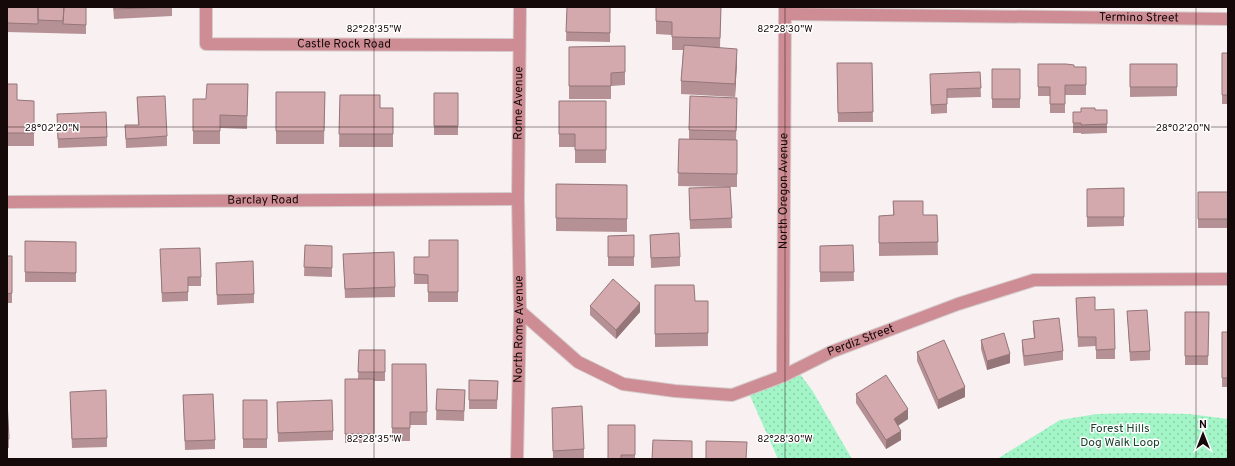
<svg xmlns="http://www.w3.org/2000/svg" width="1235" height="466" viewBox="0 0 1235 466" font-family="Overpass,sans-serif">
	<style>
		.park { fill: url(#park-dots) }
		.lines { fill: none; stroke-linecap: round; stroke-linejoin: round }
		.minor-casing { stroke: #d5cbcc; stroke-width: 14 }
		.minor { stroke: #ce8d94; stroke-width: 12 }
		.wall { fill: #b59195 }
		.shaded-wall { fill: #947679 }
		.building { fill: #d3a9ad; stroke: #947679 }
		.ticks { fill: none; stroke: #16090a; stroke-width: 1; stroke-opacity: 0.45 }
		.labels { text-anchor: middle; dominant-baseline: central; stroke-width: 3; stroke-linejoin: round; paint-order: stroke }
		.street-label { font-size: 12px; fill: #16090a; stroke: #fff }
		.park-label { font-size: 12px; fill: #18412d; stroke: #fff }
		.ticks-label { font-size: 10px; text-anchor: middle; fill: #16090a; stroke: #fff; stroke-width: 3; stroke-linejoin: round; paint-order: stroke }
	</style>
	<defs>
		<pattern id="park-dots" width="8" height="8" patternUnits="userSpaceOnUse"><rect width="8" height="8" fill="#a3f5c7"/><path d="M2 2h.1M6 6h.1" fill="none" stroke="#8cd1aa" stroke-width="1.8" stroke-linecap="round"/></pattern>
	</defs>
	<rect width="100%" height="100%" fill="#f9f0f1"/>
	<path class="park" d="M796,369l16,21 40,69h-74l-31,-70z
		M1137,413l52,1 39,5v40h-231l63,-39 37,-6z"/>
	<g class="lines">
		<defs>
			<g id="minor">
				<path id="s1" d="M206,7v37l313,1"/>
				<path id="s2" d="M785,14l443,5"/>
				<path id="s3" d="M7,202l511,-3"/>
				<path id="s4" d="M520,311l58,51 45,22 52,7 57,4 51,-19 48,-24 127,-48 76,-24 194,-1"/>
				<path id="s5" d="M783,376l2,-369"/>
				<path id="s6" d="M517,459l3,-148 -2,-112 2,-192"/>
			</g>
		</defs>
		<use href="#minor" class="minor-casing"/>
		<use href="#minor" class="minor"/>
	</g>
	<path class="wall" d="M7,7h79v27l-79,-2z
		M113,7h59v9l-58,3z
		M567,7h43v35l-44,-1z
		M656,7h65l-1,41 17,14 -2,35 -54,-3v-13l2,-31h-11v-15l-16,-1z
		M625,46v39l-14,1v13h-42v-52z
		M1222,53h6v51h-6z
		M837,63h35l1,59h-35z
		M1038,64l36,3h12v28h-21v18h-15v-17h-12z
		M1130,64h47v32l-47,1z
		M992,69h28v39h-28z
		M980,72l1,25 -34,1v15l-16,1 -1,-30z
		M7,84l10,16 17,1v45h-27z
		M248,84l-1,45 -27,-1v16h-27v-45h13z
		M276,92h49l-1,52h-48z
		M434,93h24v42h-24z
		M340,95l40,13h13v39h-54z
		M137,97l30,39v10l-41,2 -1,-23h13z
		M559,101h47v62h-31v-16h-16z
		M737,107l-1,33h1v47h-7l2,41 -42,1 -1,-31 39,-11 -50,-1 1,-47h10v-9z
		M1095,110l12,14v9l-26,1v-1h-8v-21h8z
		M57,114l50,23v9l-49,2z
		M556,184l71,1v47l-71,-1z
		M1124,188v38l-37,1v-38z
		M1198,192h30v36h-30z
		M893,201l30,14h14l1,40 -59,1v-40l14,-1z
		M634,235v31h-26v-30z
		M650,235l30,22v9l-29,2z
		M458,240v62h-30v-18h-14v-27h15z
		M25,241l51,1v40h-51z
		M305,245l27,10v22l-28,-1z
		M853,245l1,36 -34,1v-36z
		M160,249l41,28v9h-13v15l-26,1z
		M343,254l52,33v10l-50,1z
		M7,256h5v47h-5z
		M216,263l38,31v9l-37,2z
		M655,285l40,16h13v45l-53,1z
		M1076,298l19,12 20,39v10h-19v-13l-18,1z
		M590,306l50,6 -24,27 -26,-24z
		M1127,311l23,40v9l-20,1z
		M1185,312h24l-1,53h-23z
		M1033,321l30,30v9l-39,6 -2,-17v-9l12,-2 -1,-8z
		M1222,332h6v55h-6z
		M981,340l29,23 -23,7 -6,-21z
		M359,350h26v31h-11v62h-29v-64h13z
		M917,352l48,45 -27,12 -21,-48z
		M392,364h34l1,61h-17v16h-18z
		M469,380l29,1 -1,28h-28z
		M437,389l28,1 -1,31 -28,-1z
		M856,394l52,25 -10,7 3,14 -15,9 -30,-46z
		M183,395l32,45v9l-30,1z
		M7,399l2,40v9h-2z
		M243,400h24v48h-24z
		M70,401l37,37v9l-35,1z
		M277,402l56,29v9l-55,2z
		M552,408l32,41v10h-31z
		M635,425v34h-27z"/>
	<path class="shaded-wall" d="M737,49v13l-2,35v-13z
		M640,303v9l-24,27v-9z
		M1010,354v9l-23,7v-9z
		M965,387v10l-27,12v-9z
		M908,409v10l-14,9v-9z
		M901,431v9l-15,9v-9z"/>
	<path class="building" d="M7,7h31v17l-31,-1z
		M38,7h26l-1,14 -25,-1z
		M64,7h22v18l-23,-1z
		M114,7h58l-58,2z
		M567,7h43v26l-44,-1z
		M656,7h65l-1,31 -48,-1v-15l-16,-1z
		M684,45l53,4 -2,35 -54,-3z
		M625,46v26l-14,1v13h-42v-39z
		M1222,53h6v42h-6z
		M837,63h35l1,49 -35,1z
		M1038,64h28l8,1v2h12v18h-21v19h-15v-17h-12z
		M1130,64h47v23h-47z
		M992,69h28v30h-28z
		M980,72l1,16 -34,1v15l-16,1 -1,-31z
		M7,84h10v16l17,1v32h-27z
		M207,84h41l-1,32 -27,-1v16h-27v-32h13z
		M276,92h49l-1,39h-48z
		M434,93h24v33h-24z
		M340,95h40v13h13v26h-54z
		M165,96l2,40 -41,3 -1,-14h14l-2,-28z
		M690,96l47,2 -1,33 -47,-1z
		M559,101h47v49h-31v-16h-16z
		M1081,108h14v2h12v14l-26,1v-2h-8v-11h8z
		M106,112l1,25 -49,2 -1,-25z
		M679,139l58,1v34l-59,-1z
		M556,184l71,1v34l-71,-1z
		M730,187l2,31 -42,2 -1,-32z
		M1124,188v29h-37v-28z
		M1198,192h30v27h-30z
		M893,201h30v14h14l1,27 -59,1v-27l15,-1z
		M679,233l1,24 -29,1 -1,-23z
		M634,235v22h-26v-21z
		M429,240h29v52h-30v-17l-14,-1v-17h15z
		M25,241l51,1v31l-51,-1z
		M305,245l27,1v22l-28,-1z
		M853,245l1,27h-34v-26z
		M200,248l1,29h-13v15l-26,1 -2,-44z
		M394,252l1,35 -50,2 -2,-35z
		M7,256h5v37l-5,1z
		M253,261l1,33 -37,1 -1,-32z
		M613,279l27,24 -24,27 -26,-24z
		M655,285h39l1,16h13v32l-53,1z
		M1095,297v13l19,-1 1,40 -19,1v-13h-18l-2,-39z
		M1147,310l3,41 -20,1 -3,-41z
		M1185,312h24l-1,44h-23z
		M1059,318l4,33 -39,5 -2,-16 13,-2 -2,-17z
		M1222,332h6v46h-6z
		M1004,333l6,21 -23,7 -6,-21z
		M944,340l21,47 -27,13 -21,-48z
		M359,350h26v22h-27z
		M392,364h34l1,48h-17v16h-18z
		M886,375l22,34 -14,10 7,12 -15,9 -30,-46z
		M345,379h29v55h-29z
		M469,380l29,1 -1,19h-28z
		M437,389l28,1 -1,21 -28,-1z
		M106,390l1,48 -35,1 -2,-47z
		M213,394l2,46 -30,1 -2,-46z
		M7,399l2,40h-2z
		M243,400h24v39h-24z
		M332,400l1,31 -55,2 -1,-31z
		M582,406l2,43 -31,2 -1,-43z
		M608,425h27v30h-14v4h-13z
		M653,440l39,1v18h-40z
		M706,441l41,1 -1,17h-40z"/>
	<path class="ticks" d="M374,7v452M785,7v452M1196,7v452M7,127h1221"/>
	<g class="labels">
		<g class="street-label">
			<text stroke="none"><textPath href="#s2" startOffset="354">Termino Street</textPath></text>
			<text stroke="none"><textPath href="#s1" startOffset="175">Castle Rock Road</textPath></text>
			<text stroke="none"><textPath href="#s6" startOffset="356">Rome Avenue</textPath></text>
			<text stroke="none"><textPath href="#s5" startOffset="185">North Oregon Avenue</textPath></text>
			<text stroke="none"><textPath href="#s3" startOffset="256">Barclay Road</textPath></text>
			<text stroke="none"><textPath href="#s6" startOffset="130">North Rome Avenue</textPath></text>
			<text stroke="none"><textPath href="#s4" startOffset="377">Perdiz Street</textPath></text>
		</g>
		<g class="park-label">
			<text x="1120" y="429">Forest Hills<tspan x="1120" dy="14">Dog Walk Loop</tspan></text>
		</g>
	</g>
	<g class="ticks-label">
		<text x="374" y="32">82°28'35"W</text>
		<text x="785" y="32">82°28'30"W</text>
		<text x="52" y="131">28°02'20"N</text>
		<text x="1183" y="131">28°02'20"N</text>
		<text x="374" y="442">82°28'35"W</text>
		<text x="785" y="442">82°28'30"W</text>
	</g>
	<rect width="1235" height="466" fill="none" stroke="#16090a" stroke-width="16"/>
	<g transform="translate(1203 434)" stroke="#ffffff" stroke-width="3" paint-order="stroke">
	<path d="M0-3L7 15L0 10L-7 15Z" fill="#16090a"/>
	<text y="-6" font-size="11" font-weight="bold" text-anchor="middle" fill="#16090a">N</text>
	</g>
</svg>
